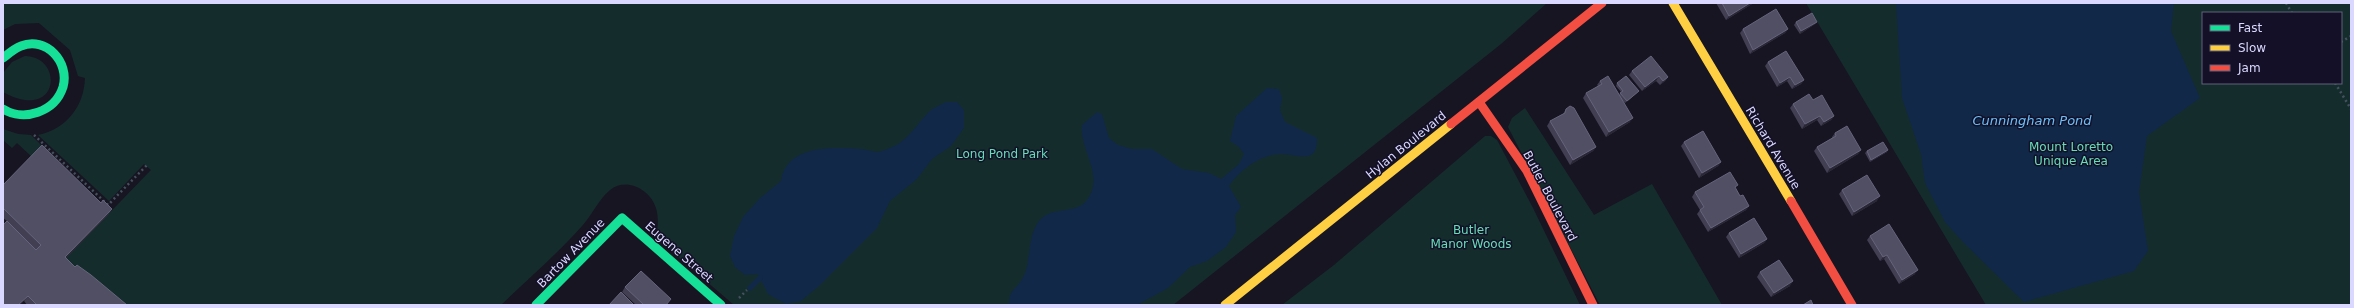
<svg xmlns="http://www.w3.org/2000/svg" width="2354" height="308" viewBox="0 0 2354 308" font-family="'DejaVu Sans',sans-serif">
	<style>
		.green { fill: #142d2c; fill-rule: evenodd }
		.water { fill: #112848 }
		.lines { fill: none; stroke-linecap: round; stroke-linejoin: round }
		.stream { stroke: #112848; stroke-width: 5.5 }
		.path { stroke: #45515e; stroke-width: 2.5; stroke-dasharray: 2 3; stroke-linecap: butt }
		.fast { stroke: #16e098; stroke-width: 9 }
		.slow { stroke: #ffcf43; stroke-width: 9 }
		.jam { stroke: #f24e42; stroke-width: 9 }
		.wall { fill: #413f51 }
		.shaded-wall { fill: #292736 }
		.building { fill: #514f64; stroke: #66647c }
		.labels { text-anchor: middle; dominant-baseline: central; stroke-width: 3; stroke-linejoin: round; paint-order: stroke }
		.street-label { font-size: 12px; fill: #dad8fe; stroke: #131027 }
		.park-label { font-size: 12px; fill: #65ddb8; stroke: #131027 }
		.water-label { font-size: 13px; font-style: italic; fill: #69c0fb; stroke: #131027 }
	</style>
	<rect width="100%" height="100%" fill="#171522"/>
	<path class="green" d="M3,3h1544l-46,41 -328,261h-439l-78,-67c2,-10 3,-20 0,-30 -6,-19 -30,-31 -46,-18 -12,10 -18,25 -28,36 -25,28 -54,53 -81,79h-384l-56,-42 90,-93 -7,-6 -35,37 -71,-66c29,-6 46,-29 47,-57l-7,-2 -8,-26 -31,-27 -24,1 -12,6z
		M1806,3h545v302h-365zM2203,13h138v70h-138z
		M25,56c40,1 34,67 -22,36v-19l9,-11z
		M1525,108l69,107 58,-31 70,121h-122l-92,-178 4,-9z
		M3,129l15,5 13,1 22,22h-21l-15,-14 -5,5 -9,-8z
		M1485,136h6l6,4 36,68 47,97h-298l52,-40z"/>
	<path class="water" d="M1896,3h278l-3,28 29,67 -53,38 -8,56 9,59 -14,20 -110,31 -61,-60 -18,-20 -20,-39 -4,-29 -19,-56z
		M1267,88l12,1 3,9 -2,12 5,12 32,16c1,29 -22,15 -37,16 -20,1 -40,16 -51,32l12,21 -6,8 1,17 -10,15 -19,14 -17,6 -22,21 -31,17h-128c0,-16 6,-14 13,-26 10,-15 4,-41 17,-58 15,-18 40,-3 51,-26 12,-23 -11,-47 -8,-70l15,-13 5,2 7,24 9,7 14,4h20l30,20 27,4 12,6 18,-15 5,-10 -5,-7 -9,-6 6,-25z
		M946,102h11l7,8v18l-13,18 -19,13 -15,20 -27,22 -13,27 -58,58 -18,15 -15,3 -18,-10 -10,-20 -13,1 -10,-8 -5,-11 4,-20 9,-19 17,-19 21,-17c5,-36 51,-34 79,-32 6,0 12,3 18,3 4,-1 10,-3 14,-5 16,-6 26,-25 38,-36 4,-4 11,-6 16,-9z"/>
	<g class="lines">
		<path class="stream" d="M750,288l10,-10"/>
		<path class="path" d="M2286,3l6,10
			M2341,42l10,-6
			M2335,83l16,26
			M34,135l74,70 39,-40
			M739,298l8,-8"/>
		<path class="fast" d="M3,58c5,-4 12,-10 18,-12 25,-10 49,16 42,41 -8,25 -39,35 -60,22
			M536,305l86,-87 99,87"/>
		<path class="slow" d="M1673,3l118,198
			M1225,305l226,-181"/>
		<path class="jam" d="M1479,102l48,69 66,134
			M1451,124l151,-121
			M1791,201l61,104"/>
	</g>
	<path class="wall" d="M1716,3h37l-1,1 -26,16z
		M1796,22h21l-2,2 -15,10 -6,-9z
		M1743,29h45l-3,4 -35,21 -10,-21z
		M1768,62l36,18 -3,4 -9,5 -5,-8 -10,6 -12,-21z
		M1632,71l36,6 -3,4 -5,4 -4,-4 -14,10 -13,-16z
		M1600,81l19,14 2,-3 -5,-6 1,-3 22,8 -2,2 -12,10 -3,-3 8,22 -24,15 -23,-39 3,-5 12,-7 -1,-1z
		M1813,100l21,16 -3,4 -10,6 -4,-6 -15,9 -12,-21 3,-4z
		M1566,109l30,38 -3,4 -23,14 -23,-39 3,-5 13,-7z
		M1835,133l26,17 -3,4 -31,19 -13,-22 3,-4 15,-9v-1z
		M1684,142l37,20 -3,4 -19,12 -18,-32z
		M1867,151l20,1 -17,10 -5,-9z
		M3,185l98,18 11,6 -4,6 -42,43 9,9 52,38h-100l-3,-4 -17,-80 -4,-3z
		M1736,189l4,7 9,10 -3,4 -38,22 -11,-18 3,-4 -8,-13 3,-5z
		M1842,190l35,11 -25,15 -13,-22z
		M1729,233l38,6 -3,4 -25,15 -13,-21z
		M1870,236l45,38 -16,10 -15,-25 -4,2 -13,-21z
		M1760,272l30,14 -19,11 -14,-20z
		M625,287l42,18h-31l-14,-13z"/>
	<path class="shaded-wall" d="M1750,3h3l-1,1 -26,16 3,-4z
		M1817,22l-2,2 -15,10 1,-3z
		M1788,29l-3,4 -35,21 3,-4z
		M1659,76l-3,5 -14,10 3,-4z
		M1668,77l-3,4 -5,4 3,-4z
		M1790,77l-3,4 -10,6 3,-4z
		M1804,80l-3,4 -9,5 3,-4z
		M1820,116l-3,4 -15,9 3,-5z
		M1834,116l-3,4 -10,6 3,-4z
		M1633,118l-3,4 -24,15 3,-5z
		M1596,147l-3,4 -23,14 3,-5z
		M1861,150l-3,4 -31,19 3,-5z
		M1888,150l-1,2 -17,10 1,-2z
		M1721,162l-3,4 -19,12 3,-5z
		M1880,196l-3,5 -25,15 2,-4z
		M1749,206l-3,4 -38,22 3,-4z
		M112,209l-4,6 -47,48 4,-6z
		M1767,239l-3,4 -25,15 2,-4z
		M1887,255l-3,4 -4,2 3,-4z
		M1918,270l-3,4 -16,10 3,-4z
		M1793,281l-3,5 -19,11 3,-4z
		M28,296l-4,5 -4,4h-2z"/>
	<path class="building" d="M1722,3h28l-21,13z
		M1776,9l12,20 -35,21 -10,-21z
		M1812,13l5,9 -16,9 -5,-9z
		M1786,51l18,29 -9,5 -5,-8 -10,6 -12,-21z
		M1651,56l17,21 -5,4 -4,-5 -14,11 -13,-16z
		M1608,76l25,42 -24,14 -23,-39 16,-9 -2,-3z
		M1626,76l13,15 -12,10 -7,-8 3,-2 -6,-8z
		M1809,94l4,6 9,-5 12,21 -10,6 -4,-6 -15,8 -12,-20z
		M1570,106l4,2 22,39 -23,13 -23,-39 15,-8 1,-4z
		M1847,126l14,24 -31,18 -13,-21 19,-11 -1,-3z
		M1703,131l18,31 -19,11 -18,-31z
		M1883,142l5,8 -17,10 -4,-9z
		M42,145l59,58 2,-3 9,9 -47,48 10,10 2,-2 14,10 36,30h-90l-9,-9 -10,9h-15v-80l4,-4 29,29 5,-5 -38,-37v-23z
		M1730,172l8,13 -3,2 5,9 3,-1 6,11 -38,22 -11,-18 4,-3 -9,-15z
		M1867,175l13,21 -26,16 -12,-22z
		M1754,218l13,21 -26,15 -12,-21z
		M1889,224l29,46 -16,10 -15,-25 -4,2 -13,-21z
		M1779,260l14,21 -19,12 -14,-21z
		M641,271l30,28 -5,6h-22l-19,-18z
		M621,292l13,13h-25z
		M1811,300l2,5h-10z"/>
	<g class="labels">
		<g class="street-label">
			<text transform="translate(1406 145) rotate(-39)">Hylan Boulevard</text>
			<text transform="translate(1773 148) rotate(59)">Richard Avenue</text>
			<text transform="translate(1550 196) rotate(62)">Butler Boulevard</text>
			<text transform="translate(679 252) rotate(41)">Eugene Street</text>
			<text transform="translate(571 253) rotate(-46)">Bartow Avenue</text>
		</g>
		<g class="park-label">
			<text x="2071" y="147">Mount Loretto<tspan x="2071" dy="14">Unique Area</tspan></text>
			<text x="1002" y="154">Long Pond Park</text>
			<text x="1471" y="230">Butler<tspan x="1471" dy="14">Manor Woods</tspan></text>
		</g>
		<g class="water-label">
			<text x="2032" y="120">Cunningham Pond</text>
		</g>
	</g>
	<rect width="2354" height="308" fill="none" stroke="#dad8fe" stroke-width="8"/>
	<rect x="2202" y="12" width="140" height="72" fill="#131027" stroke="#63607d"/>
	<rect x="2210" y="25" width="20" height="6" fill="#16e098" stroke="#63607d"/>
	<text x="2238" y="32" font-size="12" fill="#dad8fe">Fast</text>
	<rect x="2210" y="45" width="20" height="6" fill="#ffcf43" stroke="#63607d"/>
	<text x="2238" y="52" font-size="12" fill="#dad8fe">Slow</text>
	<rect x="2210" y="65" width="20" height="6" fill="#f24e42" stroke="#63607d"/>
	<text x="2238" y="72" font-size="12" fill="#dad8fe">Jam</text>
</svg>
